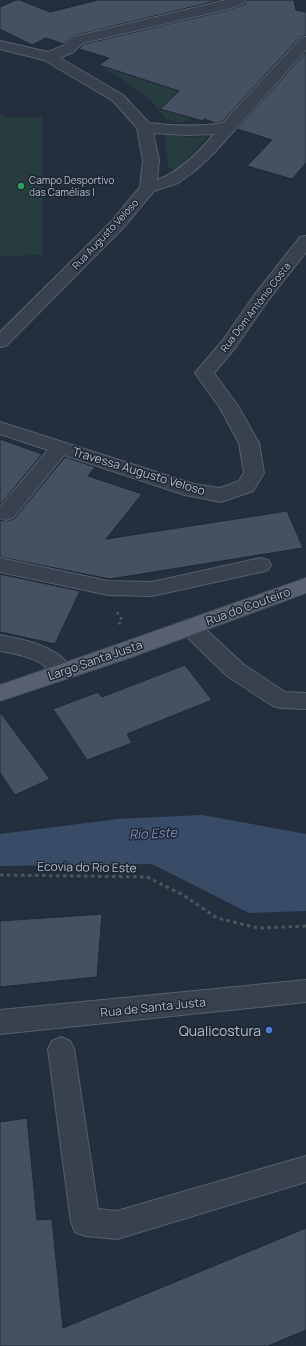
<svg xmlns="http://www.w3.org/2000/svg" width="306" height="1346" viewBox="0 0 306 1346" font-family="Manrope,sans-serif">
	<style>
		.green { fill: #263c3f }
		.water { fill: #394c67 }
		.building { fill: #455162; stroke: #1f2835 }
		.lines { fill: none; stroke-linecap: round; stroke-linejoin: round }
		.minor-casing { stroke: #565f6c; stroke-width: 2 }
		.major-casing { stroke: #414a57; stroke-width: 2 }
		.path-far1 { stroke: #44595c; stroke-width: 2.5; stroke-dasharray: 3 3; stroke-linecap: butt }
		.path { stroke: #44595c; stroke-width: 3; stroke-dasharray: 3.5 3.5; stroke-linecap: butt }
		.minor { fill: #38414e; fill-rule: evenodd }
		.major { fill: #56606e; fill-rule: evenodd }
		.leisure-dot { fill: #2e9e5b; stroke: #1d2633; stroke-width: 1.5 }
		.shop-dot { fill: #3f7fe0; stroke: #1d2633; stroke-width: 1.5 }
		.labels { text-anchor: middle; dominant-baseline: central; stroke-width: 3; stroke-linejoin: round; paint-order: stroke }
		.far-poi-label { font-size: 10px; fill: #b4bcc9; stroke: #1d2633; text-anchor: start }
		.far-street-label { font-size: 10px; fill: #b4bcc9; stroke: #1d2633 }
		.street-label { font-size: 12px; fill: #b4bcc9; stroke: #1d2633 }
		.water-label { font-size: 13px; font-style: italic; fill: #7c92b1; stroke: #1d2633 }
		.near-poi-label { font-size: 14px; fill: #b4bcc9; stroke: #1d2633; text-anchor: end }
	</style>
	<rect width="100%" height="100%" fill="#242f3e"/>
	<path class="green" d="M210,61l-50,48 33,9 -14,5 -13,-4 -14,-17 -25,-20 -28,-17 35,12 18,-13z
		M0,115l7,3 35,-1 1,138 -43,1z
		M165,134l24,3 19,-1 -31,34 -9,-2z"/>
	<path class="water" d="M202,815l104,19v77l-57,2 -97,-49 -152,2v-32l118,-15z"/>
	<path class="building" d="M16,0h4l30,12 48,-12h122l-147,36 -10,8 -17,-6 -14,7 -32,-16v-22z
		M247,0h47l2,10 10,2v24l-6,1 -78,85 -7,1 -11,-4 -1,2 -43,-12 19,-18 -80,-26 10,-7 -30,-9 5,-5 144,-34 17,-6z
		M306,52v111l-14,16 -45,-13 25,-26 -35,-11z
		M0,439l42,15 -42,51z
		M65,457l30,10 -7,9 54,18 -36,45 181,-28 16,37 -193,31 -110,-22v-37l6,1 8,-2z
		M0,574l80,17 -25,53 -55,-12z
		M185,665l27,35 -85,34 5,9 -45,17 -34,-51 45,-17 4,5z
		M0,712l50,67 -35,16 -15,-22z
		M102,914l-5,63 -97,10v-66z
		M27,1118l10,102 15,-1 11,109 243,-100v102l-38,16h-268v-224z"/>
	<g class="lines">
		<defs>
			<path id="minor" d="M226,0h20l-2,3 -16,6 -145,34 -10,9 -13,6 63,37 26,28c25,3 49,4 74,0l78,-85 5,-1v13l-92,103 -18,17 -18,13 -24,8 -31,37 -117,118 -6,1v-15l111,-110 29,-35 3,-27 -6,-32 -24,-27 -69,-41 -44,-11v-8l48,11 15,-6 10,-9zM153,133l33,2 28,-1c-15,18 -34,38 -57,46l2,-20z
				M306,236v16l-39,50 -32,46 -21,25 24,33 21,37 5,30 -11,18 -32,11 -36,-7 -121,-40 -51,63 -7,2 -6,-2v-11l48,-57 -48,-16v-12l194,62 26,4 19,-7 5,-8 -5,-30 -19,-35 -25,-35 28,-33 32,-46 45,-57z
				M0,558l108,23 44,1 109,-24 7,2 3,5 -3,5 -7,2 -109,24 -44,-1 -108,-23z
				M190,619l8,3 45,42 42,28 21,1v16l-25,-1 -8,-2 -46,-30 -45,-44 -3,-5 3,-5z
				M0,635c26,5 59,11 73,36l-3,6c-18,5 -18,-7 -31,-15 -12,-6 -26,-9 -39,-11z
				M306,980v22l-306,32v-24z
				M61,1037l9,4 4,8 24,160 19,2 189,-55v26l-189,57 -32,-3 -10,-4 -4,-10 -23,-173 4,-8z"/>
			<path id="major" d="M306,578v15l-177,65 -129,43v-16l113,-39z"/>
		</defs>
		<use href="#minor" class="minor-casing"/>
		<use href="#major" class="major-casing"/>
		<path class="path-far1" d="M117,612l5,8 -5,6"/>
		<path class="path" d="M0,875l147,2 36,18 34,23 41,10 48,-2"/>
		<use href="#minor" class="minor"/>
		<use href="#major" class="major"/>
	</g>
	<circle class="leisure-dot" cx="21" cy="186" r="4"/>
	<circle class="shop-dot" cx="269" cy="1030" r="4"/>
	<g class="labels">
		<g class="far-poi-label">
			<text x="29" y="180">Campo Desportivo<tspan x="29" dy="12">das Camélias I</tspan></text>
		</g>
		<g class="far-street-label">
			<text transform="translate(105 234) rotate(-47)">Rua Augusto Veloso</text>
			<text transform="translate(255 307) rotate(-53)">Rua Dom António Costa</text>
		</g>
		<g class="street-label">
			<text transform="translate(139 471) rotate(17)">Travessa Augusto Veloso</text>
			<text transform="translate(248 606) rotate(-20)">Rua do Couteiro</text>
			<text transform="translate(95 660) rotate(-19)">Largo Santa Justa</text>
			<text transform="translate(87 867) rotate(1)">Ecovia do Rio Este</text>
			<text transform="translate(153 1007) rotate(-6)">Rua de Santa Justa</text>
		</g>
		<g class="water-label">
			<text transform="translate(153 833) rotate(-3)">Rio Este</text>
		</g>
		<g class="near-poi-label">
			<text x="261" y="1030">Qualicostura</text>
		</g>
	</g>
</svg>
